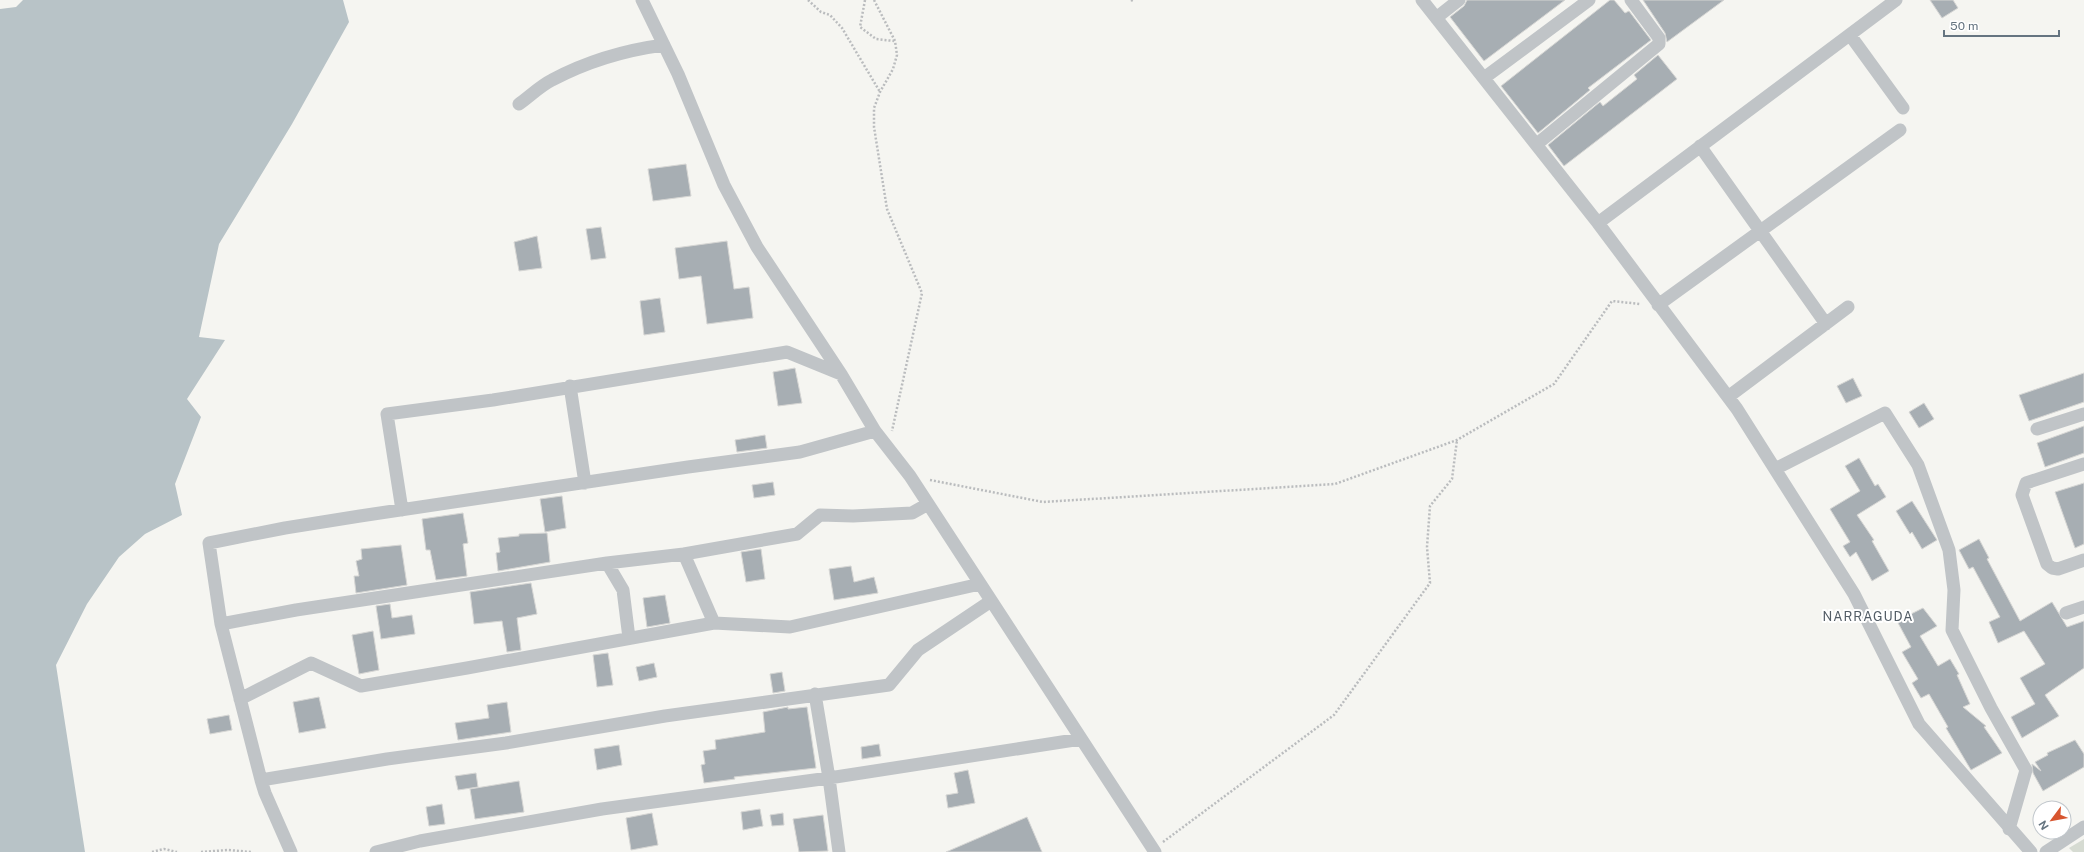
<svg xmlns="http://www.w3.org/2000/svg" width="2084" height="852" viewBox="0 0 2084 852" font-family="'Public Sans',sans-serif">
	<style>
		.green { fill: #d6dbd2 }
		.water { fill: #b8c3c7 }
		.building { fill: #a7aeb3; stroke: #d6d6d4 }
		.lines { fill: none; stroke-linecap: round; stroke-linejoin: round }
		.path { stroke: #babcbe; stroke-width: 2.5; stroke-dasharray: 2 2; stroke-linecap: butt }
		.minor { stroke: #c0c4c7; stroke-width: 13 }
		.labels { text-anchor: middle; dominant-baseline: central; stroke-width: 4; stroke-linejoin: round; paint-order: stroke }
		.neighbourhood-label { font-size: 13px; letter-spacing: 1px; fill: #535d66; stroke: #fff }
	</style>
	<rect width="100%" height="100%" fill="#f5f5f1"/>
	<path class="green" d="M2084,839v13h-11l-4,-4z"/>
	<path class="water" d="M23,0h320l6,22 -57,102 -73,120 -20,93 26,3 -38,59 14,18 -26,67 7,31 -37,19 -26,23 -32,47 -31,61 29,187h-85v-843l16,-2z"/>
	<path class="building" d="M1467,0h98l-81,61 -34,-44 14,-11z
		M1610,0h4l11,13 4,-2 22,29 -63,48 2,2 -52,43 -37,-47z
		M1643,0h81l-57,42 -2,-9z
		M1930,0h23l5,8 -16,10z
		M1658,55l19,24 -113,87 -16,-21 52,-43 3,4 34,-27 -3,-4z
		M686,164l5,32 -38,5 -5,-32z
		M601,227l5,31 -15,2 -5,-31z
		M537,236l5,32 -23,3 -5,-29z
		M727,241l7,48 15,-2 4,31 -46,6 -6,-48 -22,3 -4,-31z
		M660,298l5,34 -21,3 -4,-34z
		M795,368l7,35 -24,3 -5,-34z
		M2084,373v29l-55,19 -10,-26z
		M1853,378l9,18 -16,7 -9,-17z
		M1924,403l10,16 -15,9 -10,-16z
		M2084,426v27l-39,14 -8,-24z
		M765,435l2,13 -30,4 -2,-12z
		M1859,458l16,28 3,-2 8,13 -29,18 17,25 -2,1 17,30 -17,10 -16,-29 -6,5 -7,-11 7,-4 -20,-33 30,-18 -15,-25z
		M773,482l2,13 -21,3 -2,-13z
		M2084,483v61l-9,4 -20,-56z
		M562,496l4,32 -21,4 -5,-33z
		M1912,501l25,39 -15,9 -10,-17 -2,2 -14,-23z
		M463,513l5,30 -5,1 4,32 -31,4 -6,-30h-4l-4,-31z
		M547,533l3,29 -52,9 -2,-18 4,-1 -2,-14 21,-2v-2z
		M1979,539l10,19 -2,1 33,62 32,-19 15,25 17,-6v47l-39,27 14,21 -37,22 -11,-21 24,-13 -15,-26 25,-14 -21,-33 -26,12 -9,-21 11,-5 -27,-50 -4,2 -10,-19z
		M401,545l6,40 -51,8 -2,-17h5l-3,-15 6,-2 -1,-10z
		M761,549l4,30 -19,3 -5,-30z
		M851,566l3,16 20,-5 4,16 -44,7 -5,-31z
		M531,583l6,31 -20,4 4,32 -14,2 -5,-31 -28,3 -4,-32z
		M665,595l5,28 -23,4 -4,-29z
		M390,604l2,14 20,-3 3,19 -34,5 -5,-33z
		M1923,608l14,18 -17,10 18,30 12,-7 9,15 -2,1 13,29 -7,3 23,19 -2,1 18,26 -31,17 -25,-42 2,-1 -19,-33 -8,4 -9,-15 6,-4 -16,-27 9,-5 -14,-26z
		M373,631l6,39 -20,4 -7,-39z
		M608,653l5,32 -16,2 -4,-32z
		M654,663l3,14 -18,4 -3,-14z
		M782,672l3,19 -12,2 -3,-19z
		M319,697l7,31 -27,5 -6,-31z
		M507,702l4,30 -53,8 -3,-17 34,-5 -2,-13z
		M788,707v2l19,-2 9,61 -82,9 1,2 -31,4 -3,-18 4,-1 -2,-13 13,-2 -1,-9 50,-8 -2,-20z
		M229,715l3,15 -22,4 -3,-15z
		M2075,740l9,14v13l-41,24 -10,-18 -1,-9 9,7 -6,-9 13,-7 -1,-2z
		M879,744l2,12 -19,3 -1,-12z
		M619,745l3,20 -25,5 -3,-21z
		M968,770l7,33 -27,5 -2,-13 12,-2 -4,-20z
		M476,773l2,14 -20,3 -3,-14z
		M519,781l5,31 -49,7 -5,-30z
		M442,804l3,20 -16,2 -3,-19z
		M760,809l3,17 -20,4 -2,-18z
		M652,813l6,32 -27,5 -5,-32z
		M783,813l1,12 -12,1 -2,-11z
		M823,815l5,36 -29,1 -6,-33z
		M1027,817l15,35h-96z"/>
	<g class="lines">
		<path class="path" d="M808,0l13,12 9,3 12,13 38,64
			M865,0l-5,27 16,12 18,2
			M874,0l21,41 2,14 -4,14 -13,23 -6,16v19l13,82 35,84 -30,138
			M1131,0l2,1
			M930,480l113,22 292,-18 122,-44 97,-56 58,-83 28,3
			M1163,842l171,-127 96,-132 -3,-36 3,-41 22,-27 5,-39
			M152,852l12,-3 13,3
			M201,852l27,-2 23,2"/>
		<path class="minor" d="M642,0l36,74 46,111 33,62 84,127 34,57 35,45 245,376
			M1422,0l176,223 139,186 117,185 65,130 112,128
			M1436,18l23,-18
			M1850,35l53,73
			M1484,78l105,-78
			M519,104c10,-7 21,-18 33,-24 34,-18 74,-30 112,-35
			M1537,144l122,-100v-6l-28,-38
			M1700,146l126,178
			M1598,223l298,-223
			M1658,305l242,-175
			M570,386l15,97
			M1728,397l120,-90
			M2037,429l47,-15
			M2084,464l-58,19 -4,12 25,69 5,4 6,1 26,-9
			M1775,469l110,-56 33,52 31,85 5,40 -2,40 39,78 35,62 -17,59
			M402,510l-15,-96 106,-14 294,-48 54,22
			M684,554l113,-20 23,-19 33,1 59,-3 16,-9
			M607,563l77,-9 30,69
			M2066,613l18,-6
			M221,624l75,-14 311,-47 16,27 6,48
			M815,694l14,84 10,74
			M240,699l71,-36 50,23 106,-18 247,-45 76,4 190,-43
			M261,780l126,-21 119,-16 159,-27 224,-31 29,-35 73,-49
			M291,852l-26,-59 -4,-13 -40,-156 -12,-81 76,-15 75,-12 328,-49 112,-15 75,-21
			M376,852l44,-11 182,-32 227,-31 252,-39
			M2046,852l38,-25"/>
	</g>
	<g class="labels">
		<g class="neighbourhood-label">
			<text x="1868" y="616">NARRAGUDA</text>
		</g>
	</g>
	<g transform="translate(2052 820) rotate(238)"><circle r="19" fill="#ffffff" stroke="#c1c7cc"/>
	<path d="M0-3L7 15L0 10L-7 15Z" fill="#d7552f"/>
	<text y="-6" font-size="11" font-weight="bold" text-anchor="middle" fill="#657480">N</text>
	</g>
	<path d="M1944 30v6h115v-6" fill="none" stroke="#657480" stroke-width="2"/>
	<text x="1950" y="30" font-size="12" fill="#657480" stroke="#ffffff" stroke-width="3" paint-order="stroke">50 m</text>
</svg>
